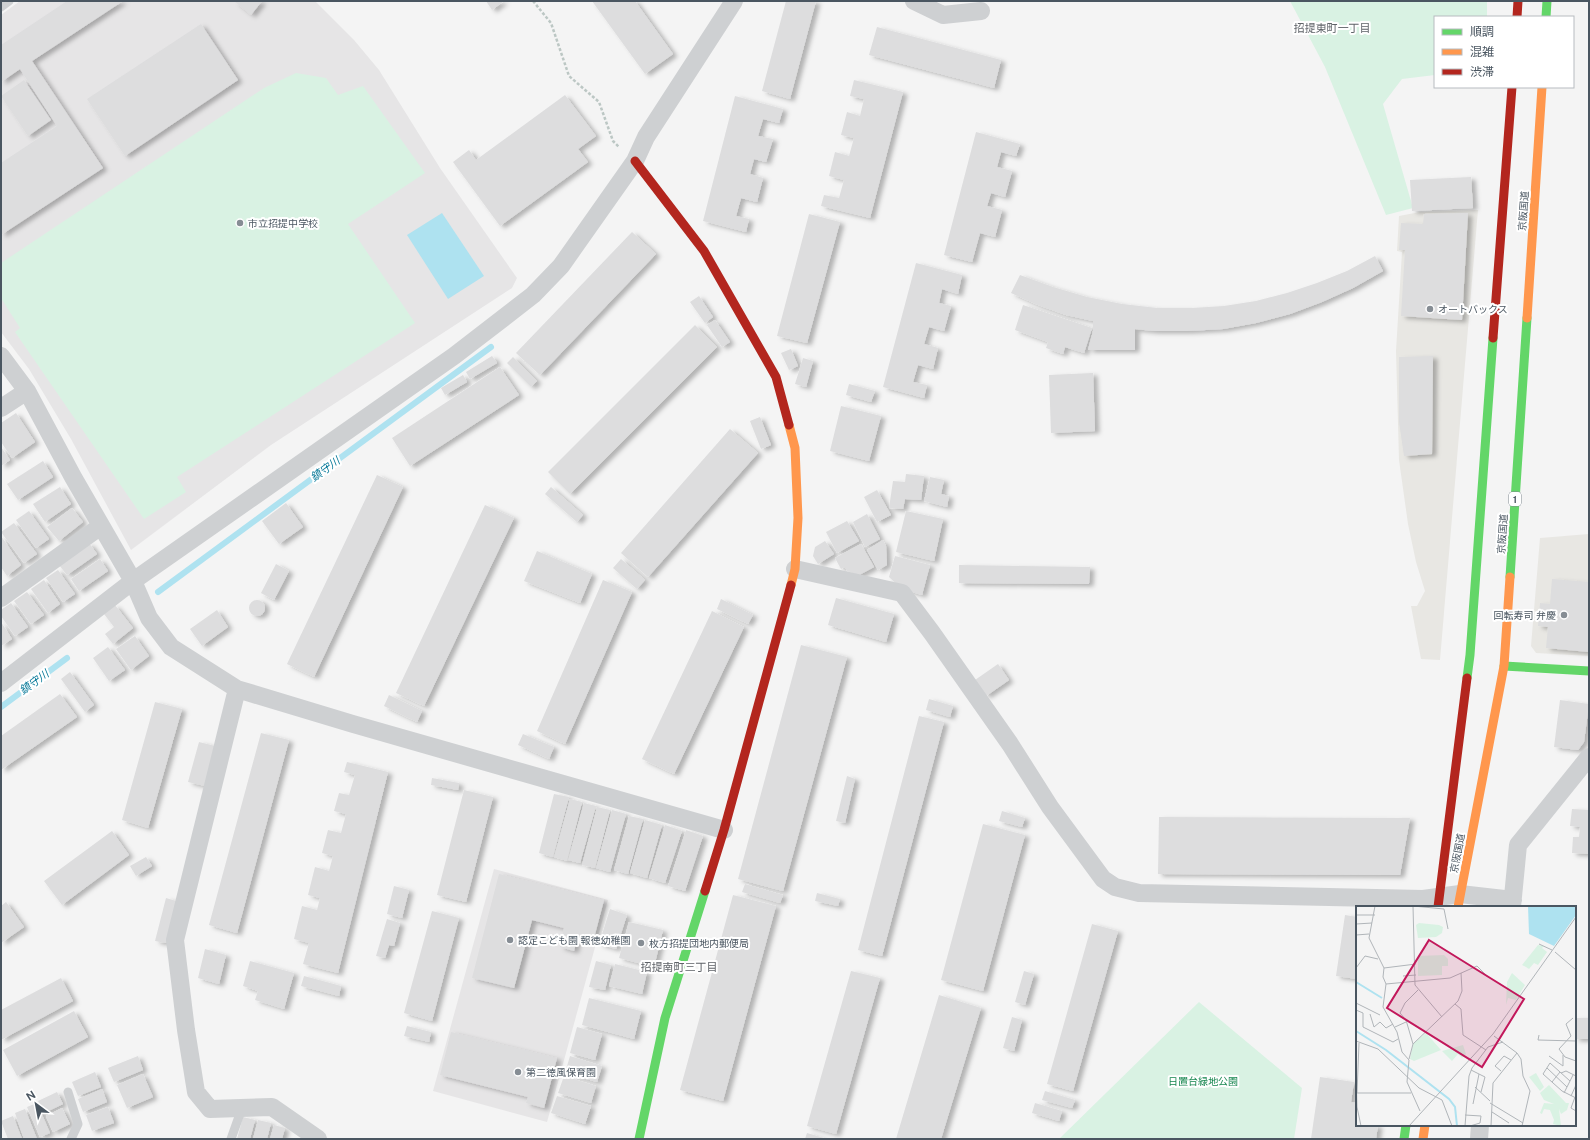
<svg xmlns="http://www.w3.org/2000/svg" width="1590" height="1140" viewBox="0 0 1590 1140" font-family="'Public Sans','Noto Sans JP',sans-serif">
	<style>
		.commercial { fill: #e8e7e3 }
		.education { fill: #e6e5e6 }
		.green { fill: #d9f2e3 }
		.water { fill: #aee2f0 }
		.lines { fill: none; stroke-linecap: round; stroke-linejoin: round }
		.stream { stroke: #aee2f0; stroke-width: 6 }
		.building { fill: #ddddde; filter: url(#shadow) }
		.path { stroke: #bcc7c4; stroke-width: 2.5; stroke-dasharray: 3 2; stroke-linecap: butt }
		.lane { stroke: #ced0d2; stroke-width: 9 }
		.street { stroke: #ced0d2; stroke-width: 18 }
		.fast { stroke: #63d668; stroke-width: 9 }
		.slow { stroke: #ff974d; stroke-width: 9 }
		.jam { stroke: #b3261e; stroke-width: 9 }
		.poi-dot { fill: #868d94; stroke: #fff; stroke-width: 1.5 }
		.labels { text-anchor: middle; dominant-baseline: central; stroke-width: 4; stroke-linejoin: round; paint-order: stroke }
		.shield { fill: #fff; stroke: #808990; stroke-width: 1 }
		.shield-label { font-size: 9px; font-weight: bold; fill: #4a5661 }
		.street-label { font-size: 10px; fill: #4a5661; stroke: #fff }
		.poi-label { font-size: 10px; fill: #4a5661; stroke: #fff; text-anchor: start }
		.park-label { font-size: 10px; fill: #17864f; stroke: #fff }
		.neighbourhood-label { font-size: 11px; fill: #5f6368; stroke: #fff }
		.water-label { font-size: 11px; font-style: italic; fill: #0c7c9b; stroke: #fff }
		.inset-river { fill: none; stroke: #aee2f0; stroke-width: 2 }
		.inset-road { fill: none; stroke: #b0b5b9; stroke-width: 1 }
		.view { fill: #c2185b; fill-opacity: 0.15; stroke: #c2185b; stroke-width: 2 }
		.inset-edge { fill: none; stroke: #4a5661; stroke-width: 2 }
	</style>
	<defs>
		<filter id="shadow"><feDropShadow dx="4.5" dy="2.5" stdDeviation="2" flood-color="#0004"/></filter>
	</defs>
	<rect width="100%" height="100%" fill="#f4f4f4"/>
	<path class="commercial" d="M1478,210l-38,450 -19,-1 -10,-53h6l8,-15 -9,-29 -8,-38 -9,-64 -3,-109 6,-99 -5,-1 2,-35 21,-4z
		M1589,534v122l-53,-3 -5,-7 9,-108z"/>
	<path class="education" d="M20,1h295l39,39 25,30 61,98 77,110 -5,10 -241,157 -140,105 -60,-111 -42,-70 -28,-37v-317z
		M494,869l114,31 -61,222 -114,-31z"/>
	<path class="green" d="M1290,1h197v16h-52v58l-33,4 -19,25 30,104 -27,7 -61,-148z
		M296,73l30,5 12,17 25,-9 62,87 -77,51 67,99 -238,154 9,15 -42,27 -129,-187 5,-4 -19,-30v-35l263,-175z
		M1199,1002l103,86 -8,51h-235z"/>
	<path class="water" d="M442,213l42,63 -36,23 -41,-64z"/>
	<g class="lines">
		<path class="stream" d="M158,592l333,-245
			M1,707l66,-49"/>
	</g>
	<path class="building" d="M67,1h56l-91,60 71,107 -102,67v-72l56,-37 -37,-57 -19,13v-37z
		M234,1h28l-11,14z
		M486,1h18l-12,9z
		M592,1h43l38,53 -28,20z
		M786,1h30l-26,98 -28,-8z
		M201,24l37,56 -113,76 -38,-57z
		M877,27l124,33 -7,28 -125,-33z
		M24,80l27,40 -23,16 -27,-40z
		M854,80l49,12 -33,126 -49,-12 3,-11 15,3 5,-18 -15,-4 6,-24 14,4 5,-18 -13,-3 6,-23 13,4 4,-17 -14,-3z
		M565,95l31,41 -18,13 10,13 -88,64 -47,-64 16,-12 7,10z
		M735,96l48,13 -4,14 -16,-4 -5,17 15,3 -7,23 -12,-3 -4,15 13,4 -6,24 -16,-4 -5,18 13,3 -3,13 -43,-11z
		M976,132l44,12 -4,12 -15,-4 -4,15 15,4 -7,26 -14,-4 -4,13 15,4 -7,27 -15,-4 -8,29 -28,-7z
		M1471,177l2,31 -61,3 -2,-31z
		M1468,213l-6,107 -61,-4 4,-66h-6l2,-27 22,1 1,-10z
		M809,214l31,8 -33,121 -30,-7z
		M632,232l24,22 -116,121 -24,-22z
		M1375,256l8,15 -30,17 -31,14 -32,12 -34,9 -33,6 -35,2h-34l-19,-2v21h-47l5,-19v-10l-27,-6 -28,-10 -27,-12 9,-18 33,12 34,10 35,7 35,4h35l32,-2 32,-5 31,-8 30,-10 30,-12z
		M916,263l46,12 -4,19 -16,-5 -3,14 12,3 -7,25 -15,-4 -5,17 14,4 -5,21 -15,-4 -5,17 14,3 -3,13 -41,-11z
		M699,296l14,21 -8,6 -15,-21z
		M1023,305l69,23 -8,25 -19,-6 -2,7 -17,-6 2,-6 -33,-12z
		M715,320l15,22 -8,5 -15,-22z
		M695,325l22,22 -147,147 -22,-22z
		M791,349l7,17 -9,4 -8,-17z
		M492,356l5,7 -27,16 -4,-7z
		M1433,356l-1,98 -28,2 -5,-34v-65z
		M513,357l24,24 -6,6 -24,-24z
		M803,358l10,3 -7,26 -11,-3z
		M500,367l19,28 -109,71 -18,-28z
		M1093,373l2,58 -44,2 -2,-58z
		M463,375l4,7 -22,13 -4,-7z
		M849,384l26,7 -4,11 -25,-7z
		M841,406l40,10 -12,45 -39,-10z
		M16,413l19,29 -23,16 -11,-16v-19z
		M760,417l11,28 -10,4 -11,-28z
		M730,429l28,24 -110,124 -27,-24z
		M1,447l9,13 -9,6z
		M43,461l10,16 -35,23 -11,-16z
		M906,474l18,2 -3,24 -16,-1 -2,10 -14,-1 4,-27 12,1z
		M377,475l26,12 -89,190 -27,-13z
		M930,477l14,3 -3,14 8,2 -2,11 -23,-6z
		M60,487l11,17 -26,18 -12,-18z
		M551,487l32,28 -6,7 -32,-28z
		M877,490l14,25 -14,7 -13,-25z
		M286,503l17,24 -24,17 -17,-23z
		M485,505l29,13 -90,188 -28,-13z
		M72,508l11,14 -24,19 -12,-14z
		M29,511l20,28 -13,9 -20,-28z
		M906,511l37,8 -9,42 -38,-9z
		M867,514l13,25 -15,8 -12,-25z
		M847,521l12,20 -22,12 -11,-21z
		M14,523l23,31 -13,9 -23,-31z
		M1,536l20,29 -14,11 -6,-9z
		M883,540l3,6 1,19 -9,5 -11,-20z
		M825,541l9,13 -16,10 -5,-8 2,-9z
		M89,543l8,11 -30,21 -8,-10z
		M861,544l13,23 -15,8 -12,-4 -2,-4 -4,2 -6,-11z
		M537,551l55,23 -12,29 -56,-22z
		M895,556l35,9 -8,30 -20,-6 -13,-12z
		M100,559l8,12 -29,20 -8,-12z
		M621,559l24,21 -8,9 -24,-21z
		M276,564l13,7 -15,29 -13,-7z
		M959,565l131,2 -1,17 -130,-1z
		M58,570l17,24 -12,8 -17,-24z
		M1552,579l37,3v70l-43,-4 2,-21 -10,-1 2,-23 10,1z
		M44,580l16,24 -12,9 -17,-24z
		M603,580l29,12 -67,152 -28,-13z
		M27,592l17,23 -13,9 -17,-23z
		M836,598l58,16 -8,28 -58,-17z
		M721,599l32,16 -5,9 -31,-15z
		M249 608a8 8 0 1 1 16 0a8 8 0 1 1-16 0Z
		M11,603l17,24 -13,9 -14,-20v-6z
		M115,605l18,23 -20,16 -8,-10 9,-7 -10,-13z
		M217,610l11,17 -26,19 -12,-17z
		M712,611l32,16 -70,147 -32,-15z
		M1,622l11,17 -11,7z
		M135,636l14,20 -18,14 -15,-21z
		M801,645l46,12 -64,234 -45,-12z
		M108,647l17,23 -16,11 -16,-23z
		M998,664l11,16 -23,16 -11,-16z
		M70,672l24,33 -9,7 -24,-33z
		M60,694l17,23 -76,53v-34z
		M389,695l33,16 -5,11 -33,-16z
		M929,699l24,7 -3,11 -24,-7z
		M1560,700l29,4 -5,38 -6,8 -24,-3z
		M155,702l27,7 -34,119 -26,-8z
		M919,716l25,6 -62,234 -24,-6z
		M261,733l28,7 -52,193 -28,-8z
		M523,734l31,13 -5,12 -31,-14z
		M199,742l16,4 -10,40 -17,-4z
		M347,762l41,10 -50,201 -35,-9 6,-21 -15,-4 8,-33 15,4 3,-12 -12,-3 7,-28 14,4 4,-15 -11,-3 6,-23 13,3 5,-19 -12,-3 5,-18 10,2 6,-20 -11,-3z
		M847,776l8,3 -10,44 -9,-2z
		M432,778l27,5 -1,7 -27,-5z
		M464,790l29,7 -27,105 -29,-7z
		M554,794l15,3 -16,60 -14,-4z
		M570,799l12,3 -15,59 -13,-4z
		M584,803l12,3 -16,57 -12,-3z
		M597,807l13,3 -15,58 -13,-3z
		M1572,809l17,1v44l-17,-1 1,-16h6l1,-10 -10,-1z
		M612,810l14,4 -16,58 -14,-4z
		M1002,811l23,7 -3,9 -23,-6z
		M629,816l14,3 -15,55 -14,-4z
		M1159,817l251,1 -10,57 -242,-1z
		M645,820l17,5 -15,53 -17,-5z
		M983,824l42,11 -42,156 -42,-11z
		M665,825l17,6 -17,52 -16,-5z
		M686,830l17,6 -18,55 -17,-5z
		M112,831l17,24 -67,50 -18,-24z
		M146,857l6,9 -16,10 -6,-10z
		M499,874l105,26 -10,38 -16,-3 -4,16 -14,-4 4,-19 -32,-8 -18,68 -42,-10z
		M745,884l38,11 -3,8 -38,-11z
		M394,886l15,4 -7,28 -15,-4z
		M817,893l23,6 -2,7 -23,-5z
		M733,895l43,11 -53,195 -43,-11z
		M166,898l10,3 -10,42 -11,-2z
		M6,902l18,25 -23,16v-37z
		M610,909l17,6 -11,34 -17,-5z
		M432,911l27,7 -27,103 -28,-8z
		M1345,915l12,2v62l-21,-3z
		M387,919l13,4 -6,23 -5,-1 -4,13 -9,-2z
		M629,922l34,8 -9,37 -35,-9z
		M1092,924l26,7 -45,160 -26,-7z
		M205,949l21,6 -7,29 -21,-6z
		M250,961l44,12 -10,36 -29,-9 3,-9 -15,-5z
		M596,961l15,4 -6,25 -16,-3z
		M615,964l32,8 -5,22 -33,-8z
		M851,971l29,7 -44,156 -29,-8z
		M1024,971l10,3 -9,31 -10,-3z
		M304,976l37,10 -2,10 -38,-10z
		M61,978l12,23 -72,39v-30z
		M939,995l42,13 -40,131h-45z
		M589,998l52,13 -7,28 -52,-14z
		M74,1011l14,26 -71,39 -14,-26z
		M1012,1017l10,3 -8,31 -11,-3z
		M1575,1018h14v21h-14z
		M407,1026l24,6 -2,10 -25,-6z
		M577,1027l25,7 -7,26 -25,-7z
		M451,1032l106,26 -13,50 -18,-5 2,-6 -88,-22z
		M138,1056l5,14 -29,12 -6,-14z
		M570,1056l32,10 -5,16 -32,-9z
		M95,1072l6,15 -23,9 -6,-14z
		M143,1074l10,23 -26,11 -10,-23z
		M564,1076l32,10 -5,17 -33,-10z
		M1320,1077l34,5 -3,20 6,1v22h21l-2,14h-65z
		M102,1089l5,13 -24,10 -5,-13z
		M1045,1091l30,9 -3,8 -30,-8z
		M57,1092l6,12 -19,9 -6,-12z
		M557,1096l34,10 -6,18 -34,-11z
		M37,1103l13,30 -10,4 -13,-30z
		M1035,1103l27,8 -3,10 -27,-8z
		M108,1107l6,16 -22,8 -6,-16z
		M62,1108l8,16 -17,8 -7,-16z
		M25,1109l12,30h-13l-9,-26z
		M13,1116l9,23h-14l-7,-18z
		M243,1117l12,3 -5,19h-13z
		M258,1120l13,3 -4,16h-14z
		M274,1125l11,3 -3,11h-12z
		M807,1133l20,6h-22z"/>
	<g class="lines">
		<path class="path" d="M533,1l18,22 18,53 30,26 14,39 6,6"/>
		<path class="lane" d="M1,7l8,-6
			M68,1092l10,32 -7,15
			M231,1139l11,-31"/>
		<path class="street" d="M914,1l29,14 38,-4
			M1,356l26,35 46,86 60,104 16,37 22,29 66,42 116,35 371,106
			M1,408l26,-17
			M795,569l107,24 30,40 78,111 40,63 53,72 12,8 24,6 284,6 37,-5 53,6
			M1,598l100,-72
			M1,683l132,-102 321,-225 79,-61 28,-29 74,-105 11,-24 88,-136
			M237,689l-62,251 11,90 10,62 14,17 62,-2 46,32
			M1512,907l6,-62 71,-88
			M1479,1139l1,-14"/>
		<path class="fast" d="M1546,17l1,-16
			M1510,577l17,-259
			M1504,666l85,5
			M1467,678l3,-23 23,-317
			M639,1139l26,-121 40,-127
			M1404,1139l2,-14"/>
		<path class="slow" d="M1527,318l15,-231
			M789,425l6,23 3,70 -3,51 -4,16
			M1458,907l46,-241 6,-89
			M1423,1139l2,-14"/>
		<path class="jam" d="M1517,17l1,-16
			M635,161l69,90 72,126 13,48
			M1493,338l19,-251
			M705,891l19,-61 67,-245
			M1438,907l29,-229"/>
	</g>
	<g class="poi-dot">
		<circle cx="240" cy="223" r="4"/>
		<circle cx="1430" cy="309" r="4"/>
		<circle cx="1564" cy="615" r="4"/>
		<circle cx="510" cy="940" r="4"/>
		<circle cx="641" cy="943" r="4"/>
		<circle cx="518" cy="1072" r="4"/>
	</g>
	<g class="labels">
		<rect class="shield" x="1509" y="492" width="12" height="14" rx="3"/>
		<g class="shield-label">
			<text x="1515" y="499">1</text>
		</g>
		<g class="street-label">
			<text transform="translate(1523 211) rotate(-86)">京阪国道</text>
			<text transform="translate(1502 534) rotate(-86)">京阪国道</text>
			<text transform="translate(1457 853) rotate(-79)">京阪国道</text>
		</g>
		<g class="poi-label">
			<text x="248" y="223">市立招提中学校</text>
			<text x="1438" y="309">オートバックス</text>
			<text x="1556" y="615" text-anchor="end">回転寿司 弁慶</text>
			<text x="518" y="940">認定こども園 報徳幼稚園</text>
			<text x="649" y="943">枚方招提団地内郵便局</text>
			<text x="526" y="1072">第二徳風保育園</text>
		</g>
		<g class="park-label">
			<text x="1203" y="1081">日置台緑地公園</text>
		</g>
		<g class="neighbourhood-label">
			<text x="1332" y="28">招提東町一丁目</text>
			<text x="679" y="967">招提南町三丁目</text>
		</g>
		<g class="water-label">
			<text transform="translate(325 469) rotate(-36)">鎮守川</text>
			<text transform="translate(34 682) rotate(-36)">鎮守川</text>
		</g>
	</g>
	<g transform="translate(1356 906)">
		<rect width="220" height="220" fill="#f4f4f4"/>
		<path d="M63,17l20,2 4,2 -1,6 -6,4 -18,1 -2,-13zM182,39l6,1 -2,2 5,4 -9,13 -4,-2 -5,6 -3,-2 -4,-2zM88,49l4,4v7h-6v9l-24,1v-20zM156,67l13,12 -9,15 -8,-2 -2,7 1,-23zM70,127l15,17 -27,11 -4,-2 3,-15zM107,139l3,9 -4,4 -4,-4 -6,7 -10,-10zM180,167l8,14 -4,4 -11,-14zM193,179l17,18h3l-2,7 -6,4 -2,-5 2,17 -8,-2 1,-4 -4,-10 -6,-1 -2,5 -2,-1 4,-10 10,1 -10,-4 -4,-7z" fill="#d9f2e3"/>
		<path d="M172,0h48v9l-22,31 -25,-12z" fill="#aee2f0"/>
		<path class="inset-river" d="M0,76l26,16M0,125l30,19 63,49 6,8 2,19"/>
		<path class="inset-road" d="M19,0l-6,32 15,30 -1,9 3,7 -3,23 14,25 5,20 7,8 -2,22 13,29M0,9h19M0,18l16,-1M0,29l13,-1M183,38l13,6M199,46l21,18M0,62l9,-12 13,3M28,62l32,-4M47,70l13,-1M30,78l64,-6 27,-12 11,11M0,97l24,12M99,98l6,5 2,26 23,15M0,104l7,3v14l30,15 5,-3M14,108l4,13 6,-5 6,6 7,-4M86,111l-27,-32 -2,-79 31,3 4,20M217,112l-7,6 5,12 -12,13 6,8 11,4M39,121l11,-5M183,129l-1,5 38,1M138,130l23,17 4,6 2,17 7,15 -8,35M0,135l22,8 41,39 23,12 10,26M57,138l-7,-24 -6,-7 5,-10 13,-13M193,150l14,10v-11M53,153l4,-15 45,-43 4,-10 -1,-18M191,162l20,19M115,164l14,7 -4,15M0,165l1,36 4,19M145,165l-6,-5 9,-10 7,4M205,167l5,-2 10,5M214,175l-20,-18 -7,11 19,17 14,7M196,176l8,-10M119,181l15,14M1,187h54M1,187l2,-50M208,187l9,-18M215,190l5,-11M219,191l-4,11 5,3M134,197l33,20M117,198l6,-30M136,206l17,11M109,209l16,1 -1,7 -10,3M53,220l84,-92 83,-117M109,220l4,-50 3,-8 16,-21 15,-5M135,220l2,-43 24,-30"/>
		<path class="view" d="M73,34l95,59 -42,68 -95,-59z"/>
		<rect width="220" height="220" class="inset-edge"/>
	</g>
	<rect width="1590" height="1140" fill="none" stroke="#4a5661" stroke-width="4"/>
	<rect x="1434" y="16" width="140" height="72" fill="#ffffff" stroke="#b7bbc0"/>
	<rect x="1442" y="29" width="20" height="6" fill="#63d668" stroke="#b7bbc0"/>
	<text x="1470" y="36" font-size="12" fill="#4a5661">順調</text>
	<rect x="1442" y="49" width="20" height="6" fill="#ff974d" stroke="#b7bbc0"/>
	<text x="1470" y="56" font-size="12" fill="#4a5661">混雑</text>
	<rect x="1442" y="69" width="20" height="6" fill="#b3261e" stroke="#b7bbc0"/>
	<text x="1470" y="76" font-size="12" fill="#4a5661">渋滞</text>
	<g transform="translate(36 1104) rotate(328)" stroke="#ffffff" stroke-width="3" paint-order="stroke">
	<path d="M0-3L7 15L0 10L-7 15Z" fill="#4a5661"/>
	<text y="-6" font-size="11" font-weight="bold" text-anchor="middle" fill="#4a5661">N</text>
	</g>
</svg>
